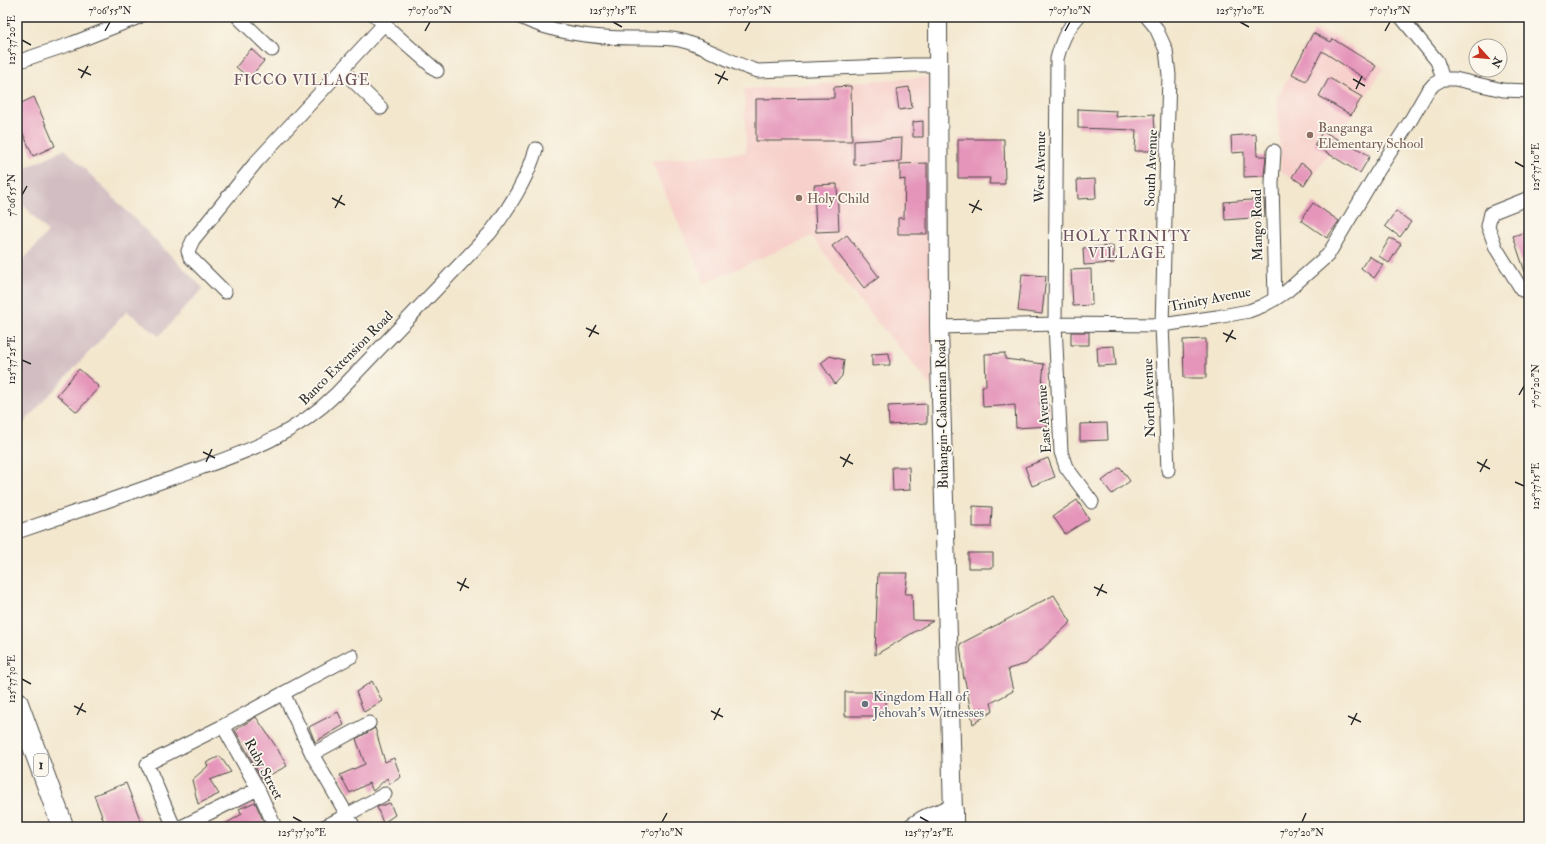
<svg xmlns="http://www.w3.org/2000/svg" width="1546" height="844" viewBox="0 0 1546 844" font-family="'IM FELL Double Pica',serif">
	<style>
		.built { fill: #f7d0cb }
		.industrial { fill: #d2bec2 }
		.building { fill: #e595ba }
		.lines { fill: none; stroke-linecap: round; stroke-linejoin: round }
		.minor-casing { stroke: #494743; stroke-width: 15 }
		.secondary-casing { stroke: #494743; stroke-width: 20 }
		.primary-casing { stroke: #494743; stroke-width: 22 }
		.trunk-casing { stroke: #494743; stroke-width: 23 }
		.minor { stroke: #fff; stroke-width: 13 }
		.secondary { stroke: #fff; stroke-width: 18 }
		.primary { stroke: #fff; stroke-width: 20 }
		.trunk { stroke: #fff; stroke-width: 21 }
		.ticks { fill: none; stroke: #2b2b2b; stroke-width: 1.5 }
		.education-dot { fill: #8d6e63; stroke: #fbf7ec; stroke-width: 1.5 }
		.worship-dot { fill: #6b7280; stroke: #fbf7ec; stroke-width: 1.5 }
		.labels { text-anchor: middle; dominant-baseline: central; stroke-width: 3.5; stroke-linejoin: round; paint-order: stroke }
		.shield { fill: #fbf7ec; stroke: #696865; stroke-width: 1 }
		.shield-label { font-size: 13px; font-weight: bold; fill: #2b2b2b }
		.education-label { font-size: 14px; fill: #785e54; stroke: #fbf7ec; text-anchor: start }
		.street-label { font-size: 14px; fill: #2b2b2b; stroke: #fbf7ec }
		.worship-label { font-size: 14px; fill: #5b616d; stroke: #fbf7ec; text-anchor: start }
		.neighbourhood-label { font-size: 15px; letter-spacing: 1px; fill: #6c505d; stroke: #fbf7ec }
		.neatline { fill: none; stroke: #2b2b2b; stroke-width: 1.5 }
		.ticks-label { font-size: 10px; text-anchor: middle; fill: #2b2b2b }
	</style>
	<rect width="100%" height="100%" fill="#fbf7ec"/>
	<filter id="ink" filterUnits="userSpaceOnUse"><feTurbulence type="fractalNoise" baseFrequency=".025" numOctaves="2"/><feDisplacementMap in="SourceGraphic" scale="8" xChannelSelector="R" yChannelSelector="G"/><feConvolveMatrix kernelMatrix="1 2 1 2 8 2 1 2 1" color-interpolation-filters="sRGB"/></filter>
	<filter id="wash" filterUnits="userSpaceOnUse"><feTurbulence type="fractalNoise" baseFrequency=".012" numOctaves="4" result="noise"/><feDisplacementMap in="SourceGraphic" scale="16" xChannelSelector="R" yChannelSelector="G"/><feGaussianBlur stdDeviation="0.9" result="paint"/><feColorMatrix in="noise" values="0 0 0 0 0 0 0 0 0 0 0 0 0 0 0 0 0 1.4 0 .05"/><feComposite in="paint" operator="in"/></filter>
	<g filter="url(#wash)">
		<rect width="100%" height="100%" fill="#f3e7ce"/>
		<path class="built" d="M1314,29l24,8 46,31 -79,121 -24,-18 -4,-73z
			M929,77l3,310 -75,-89 -45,-62 -107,47 -54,-122 95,-9 -2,-63z"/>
		<path class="industrial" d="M65,149l138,139 -44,48 -32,-25 -110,119v-163l31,-35 -31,-34v-26z"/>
		<g id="blocks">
			<path class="building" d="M1313,33l18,9 2,-3 43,27 -9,14 -45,-29 -16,30 -14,-7z
				M251,49l13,12 -15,17 -13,-11z
				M1329,78l33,19 -11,18 -32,-19z
				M851,86l1,55h-96v-42l78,-1v-11z
				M909,87l3,21 -13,2 -3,-21z
				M34,97l21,49 -22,10 -16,-36v-15z
				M1078,109l39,2 -1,6 38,-3 1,18h4v19h-24l1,-21 -58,-2z
				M923,121v16h-10v-15z
				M1323,131l21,12 1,-2 25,15 -10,17 -46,-28z
				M1256,134l1,22h9l-2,20 -20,1v-25l-12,1 -1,-17z
				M902,138l-1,23 -47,4v-24z
				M958,139h46l1,45h-16l1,-6h-32z
				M927,163v71h-29v-16h6l1,-39 -5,1v-16z
				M1301,163l12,8 -9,14 -12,-8z
				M1095,179l1,19 -18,1 -1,-19z
				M837,184l2,47 -23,1 -2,-47z
				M1264,199l1,18 -40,3 -1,-18z
				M1313,203l26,18 -12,17 -26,-18z
				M1396,211l15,11 -11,15 -15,-11z
				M1529,231v47h-2l-14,-42z
				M847,235l32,42 -15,11 -32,-42z
				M1390,238l11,6 -12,19 -10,-7z
				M1113,246l1,17 -30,2 -1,-17z
				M1369,256l14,9 -9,13 -13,-10z
				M1091,269l1,36 -19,1 -2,-36z
				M1022,274l24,2 -4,38 -24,-3z
				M1071,332h18v13h-18z
				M1206,339v39h-22l-1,-38z
				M1114,346l2,19 -18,1 -1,-19z
				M889,353l1,12 -18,1v-12z
				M1005,353v6l39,5 -4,40h8l1,22 -33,2 -1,-23 -32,2 -1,-21h4l-1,-32z
				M830,356l14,4 -2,16 -7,8 -14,-21z
				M79,369l20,18 -22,25 -20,-17z
				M927,404v19l-38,2 -1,-19z
				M1107,423l1,17 -28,1v-17z
				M1048,458l7,19 -23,9 -7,-19z
				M892,467h17l1,23 -17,1z
				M1120,467l10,14 -18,13 -10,-13z
				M1077,500l12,19 -24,15 -12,-18z
				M973,506l19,1 -1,20h-18z
				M968,553h25v15h-25z
				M878,573h30l-3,21h7l1,26 20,1 -58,34z
				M1054,595l17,27 -45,42 -18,5 5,22 -22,12 2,8 -20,13 -8,-44h-1l-4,-36z
				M372,681l10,20 -18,11 -8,-20z
				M845,692h41v24h-41z
				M338,712l6,13 -29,17 -6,-15z
				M256,717l21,31 10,18 -25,13 -27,-49z
				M375,728l10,34 9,-4 7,19 -11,7 -3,-6 -14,13 -4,-8 -19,10 -10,-18 25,-11 -9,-25z
				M220,756l11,16 -21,8 9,14 -21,10 -6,-24 16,-14 -2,-3z
				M126,783l17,44h-37l-12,-32z
				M255,802l11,25h-46l22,-13 -3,-5z
				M390,803l5,12 -12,8 -6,-16z"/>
		</g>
	</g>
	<g filter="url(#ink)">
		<use href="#blocks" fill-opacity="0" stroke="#494743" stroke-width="1"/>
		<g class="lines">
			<defs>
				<path id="minor" d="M238,17l34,33
					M376,17l61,54
					M520,17c35,17 74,21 113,21 15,0 31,-1 46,2 28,6 52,24 79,31l155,-6h26
					M1078,17c-12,13 -17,26 -21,42l-2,265 6,128 5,15 26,35
					M1147,17l9,11 10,22 3,25 -7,250 6,145
					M1401,17l36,44 6,18
					M17,62l56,-19 66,-26
					M342,70l39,38
					M1274,151l-2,32 3,116
					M1529,198l-38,15 -3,13 8,22 26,42 7,-3
					M225,292l-35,-35 -2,-6 5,-11 64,-79 127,-137
					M939,327l116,-3 107,1 55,-8 32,-6 13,-5 13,-7 12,-8 41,-36 48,-81 33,-51 18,-31 7,-8 9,-5h12l48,11 26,1
					M17,532c53,-18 105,-36 158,-55 61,-22 115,-37 162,-84l153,-160c20,-26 37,-53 46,-84
					M283,693l29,61 42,73
					M223,726l35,63 17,38
					M312,754l57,-31
					M174,827l-27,-63 76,-38 129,-70
					M181,827l77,-38
					M324,827l23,-12 38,-21"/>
				<path id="secondary" d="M938,17l1,310 14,484"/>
				<path id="primary" d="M914,827c12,-9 23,-14 39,-16v16"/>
				<path id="trunk" d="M17,702l46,125"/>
			</defs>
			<use href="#minor" class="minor-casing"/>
			<use href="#secondary" class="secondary-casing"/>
			<use href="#primary" class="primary-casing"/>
			<use href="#trunk" class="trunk-casing"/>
			<use href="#minor" class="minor"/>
			<use href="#secondary" class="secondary"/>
			<use href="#primary" class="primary"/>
			<use href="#trunk" class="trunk"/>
		</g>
	</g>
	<path class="ticks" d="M613,22l9,5M1240,22l9,5M105,31l5,-9M425,31l5,-9M745,31l5,-9M1065,31l5,-9M1385,31l5,-9M22,40l9,5M78,69l13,6M715,74l13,6M81,78l7,-12M1353,79l12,7M718,84l7,-13M1356,89l6,-13M1515,162l9,5M22,195l5,-9M332,198l13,7M969,204l13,6M335,208l7,-13M972,213l7,-13M586,328l13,6M1223,333l13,6M589,337l7,-12M1226,342l7,-12M22,360l9,4M1519,395l5,-9M203,452l12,6M840,457l13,7M206,462l6,-13M1477,462l13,7M843,467l7,-13M1480,472l7,-13M1515,482l9,4M457,582l12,6M1094,587l13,6M460,591l6,-13M1097,596l6,-12M22,679l9,5M74,706l12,6M711,711l12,6M77,715l6,-12M1348,716l13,6M714,720l6,-12M1351,725l6,-12M293,817l9,5M920,817l9,5M662,822l5,-9M1302,822l4,-9"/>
	<g class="education-dot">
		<circle cx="1310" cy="135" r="4"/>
		<circle cx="799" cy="198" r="4"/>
	</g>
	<circle class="worship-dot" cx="865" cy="704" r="4"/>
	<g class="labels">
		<rect class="shield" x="34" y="754" width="14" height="22" rx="3"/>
		<g class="shield-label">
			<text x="41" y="765">1</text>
		</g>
		<g class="education-label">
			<text x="1318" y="127">Banganga<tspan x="1318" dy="16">Elementary School</tspan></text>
			<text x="807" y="198">Holy Child</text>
		</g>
		<g class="street-label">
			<text transform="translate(1040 167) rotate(-89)">West Avenue</text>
			<text transform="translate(1151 168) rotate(-88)">South Avenue</text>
			<text transform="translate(1257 225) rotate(-91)">Mango Road</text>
			<text transform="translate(1210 299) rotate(-11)">Trinity Avenue</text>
			<text transform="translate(346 358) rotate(-45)">Banco Extension Road</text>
			<text transform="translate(1149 398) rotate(-92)">North Avenue</text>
			<text transform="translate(942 414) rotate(-91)">Buhangin-Cabantian Road</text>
			<text transform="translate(1044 419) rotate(-94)">East Avenue</text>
			<text transform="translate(264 769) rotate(62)">Ruby Street</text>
		</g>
		<g class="worship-label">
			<text x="873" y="696">Kingdom Hall of<tspan x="873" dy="16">Jehovah's Witnesses</tspan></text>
		</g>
		<g class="neighbourhood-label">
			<text x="302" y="80">FICCO VILLAGE</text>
			<text x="1127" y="236">HOLY TRINITY<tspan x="1127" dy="17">VILLAGE</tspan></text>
		</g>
	</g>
	<rect width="1546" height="844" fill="none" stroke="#fbf7ec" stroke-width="44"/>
	<g transform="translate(1488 58) rotate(117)"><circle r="19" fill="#fbf7ec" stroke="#a8a59f"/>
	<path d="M0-3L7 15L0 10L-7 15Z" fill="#c8321e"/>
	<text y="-6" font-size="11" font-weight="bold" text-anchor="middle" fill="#2b2b2b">N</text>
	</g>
	<rect x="22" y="22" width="1502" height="800" class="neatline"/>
	<g class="ticks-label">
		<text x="110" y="14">7°06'55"N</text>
		<text x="430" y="14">7°07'00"N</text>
		<text x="613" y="14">125°37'15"E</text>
		<text x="750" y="14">7°07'05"N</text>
		<text x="1070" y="14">7°07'10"N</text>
		<text x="1240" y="14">125°37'10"E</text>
		<text x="1390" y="14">7°07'15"N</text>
		<text transform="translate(11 40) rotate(-90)" y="4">125°37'20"E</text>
		<text transform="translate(1535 167) rotate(-90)" y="4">125°37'10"E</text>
		<text transform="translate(11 195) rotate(-90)" y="4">7°06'55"N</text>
		<text transform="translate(11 360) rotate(-90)" y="4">125°37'25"E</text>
		<text transform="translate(1535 386) rotate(-90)" y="4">7°07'20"N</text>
		<text transform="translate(1535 486) rotate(-90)" y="4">125°37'15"E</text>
		<text transform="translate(11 679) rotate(-90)" y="4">125°37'30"E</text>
		<text x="302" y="836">125°37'30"E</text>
		<text x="662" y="836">7°07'10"N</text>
		<text x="929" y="836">125°37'25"E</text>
		<text x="1302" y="836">7°07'20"N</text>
	</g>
</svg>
